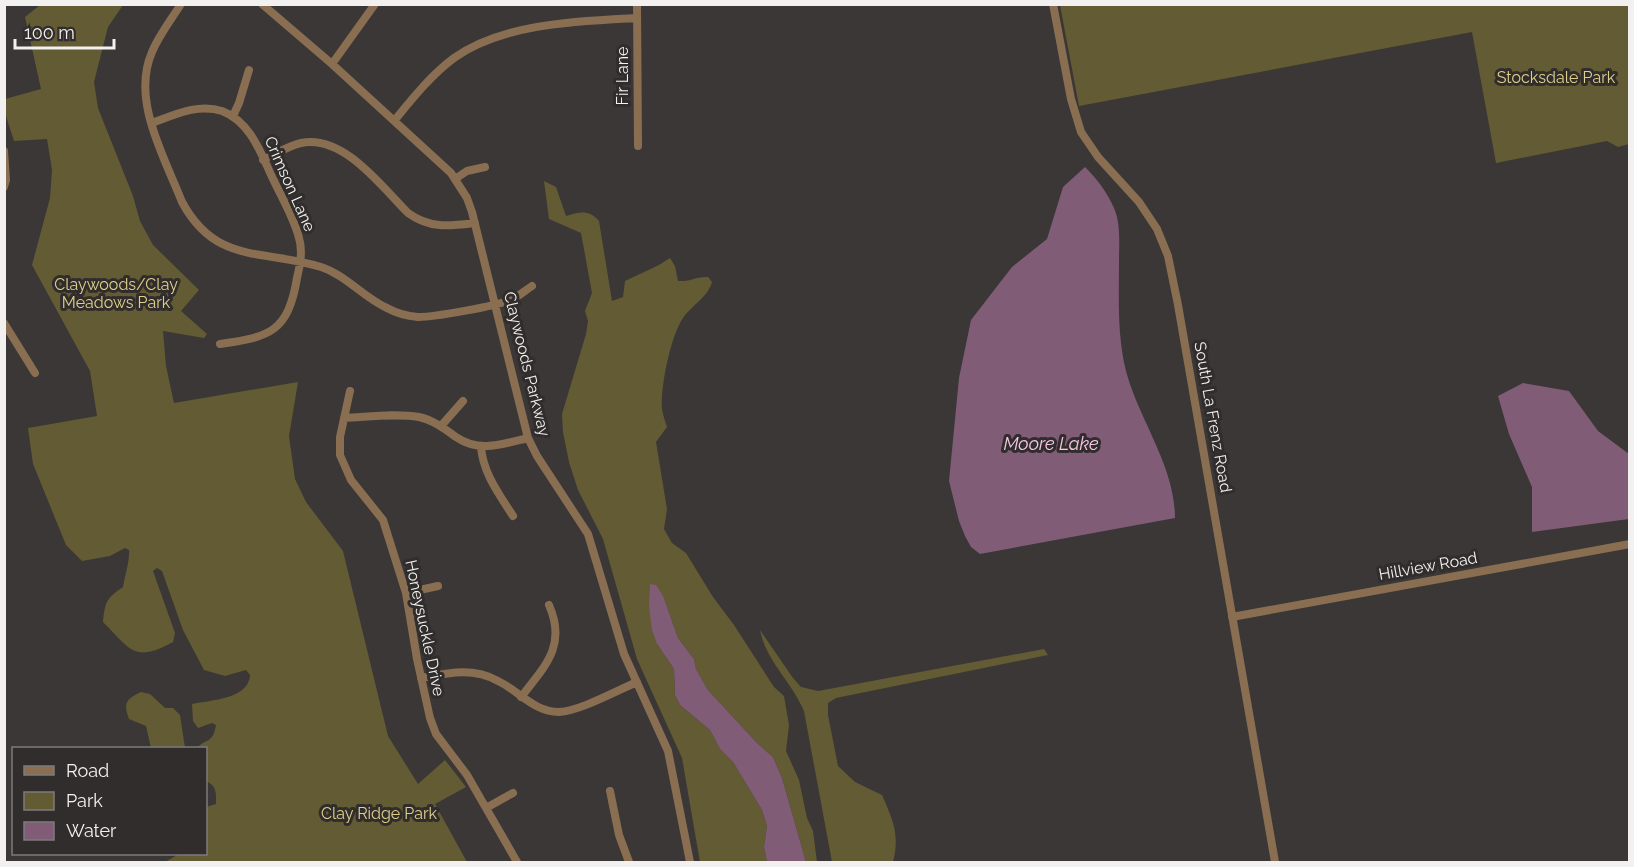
<svg xmlns="http://www.w3.org/2000/svg" width="1634" height="867" viewBox="0 0 1634 867" font-family="Raleway,sans-serif">
	<style>
		.green { fill: #635b33 }
		.water { fill: #815c76 }
		.lines { fill: none; stroke-linecap: round; stroke-linejoin: round }
		.minor { stroke: #896e51; stroke-width: 8 }
		.labels { text-anchor: middle; dominant-baseline: central; stroke-width: 6; stroke-linejoin: round; paint-order: stroke }
		.street-label { font-size: 16px; fill: #f3f1f0; stroke: #302d2c }
		.park-label { font-size: 16px; fill: #ded08a; stroke: #302d2c }
		.water-label { font-size: 18px; font-style: italic; fill: #f9c6ea; stroke: #302d2c }
	</style>
	<rect width="100%" height="100%" fill="#3a3736"/>
	<path class="green" d="M40,5h83l-15,22 -14,55 4,26 35,88 7,25 13,24 46,45 -18,21 26,23 -3,4 -41,-7 3,35 8,37 124,-21 -9,54 6,43 11,23 37,49 45,185 30,48 27,-24 21,27 -31,17 32,58h-302l14,-8h27v-47l10,-3c0,-11 1,-18 -10,-23v-33h-9c9,-10 16,-4 19,-23l-4,-2 -14,5 -5,-7 -1,-17c19,-4 57,-5 58,-29l-4,-5 -21,6 -21,-6 -21,-40 -21,-59 -5,-3 -4,3 22,62 -2,9c-39,21 -42,8 -70,-20 2,-21 4,-24 20,-35 2,-11 7,-28 6,-37l-4,-2 -15,8 -28,5 -16,-16 -33,-81 -5,-36 69,-12 -7,-45 -58,-106 18,-67 2,-28 -5,-31 -33,2 -9,-28v-14l36,-10 -16,-72z
		M1060,5h569v139l-11,3 -11,-6 -111,22 -24,-131 -393,74z
		M544,181l12,6 10,29c13,-4 23,-7 33,5l13,80 11,-4 2,-16 34,-16 11,-7 5,8 3,15c12,1 19,-5 30,-4l4,5c-4,15 -20,23 -29,36 -12,17 -23,70 -21,91 1,6 3,12 5,18l-11,15 11,67 -3,20 8,14 14,10 27,44 21,28 40,62 10,9 5,29 -3,26 13,29 8,38 6,13 4,31h-11l-24,-84 -9,-21 -16,-14 -49,-53 -12,-21 -2,-10 -16,-21 -14,-40 -7,46 17,25 1,26 5,10 30,25 10,19 13,13 29,48 5,16 -3,21 3,15h-67l-18,-104 -45,-99 -34,-120 -25,-49 -9,-28 -6,-30 -1,-18 24,-80 2,-13 -3,-10 7,-18 -11,-60 -32,-14z
		M760,630l33,48 8,9 17,4 226,-42 4,6 -212,43 -8,5v12l10,51 17,16 27,13c11,25 18,40 11,67h-61l-28,-151c-12,-29 -38,-50 -44,-81z
		M141,692l9,2 15,14h8l7,7 5,33h-34l-5,-22 -17,-7c-6,-16 -3,-20 12,-27z"/>
	<path class="water" d="M1085,167c12,12 22,25 29,41 7,16 5,36 5,54 0,36 -2,73 7,109 13,49 49,95 49,147l-195,36 -9,-7 -6,-11 -6,-15 -10,-40 10,-103 12,-58 41,-53 35,-28 16,-52z
		M1523,383l46,8 29,40 31,23v65l-97,13v-45l-23,-53 -11,-38z
		M650,584l6,1 8,13 14,40 16,21 2,10 12,21 49,53 16,14 9,21 24,84h-39l-3,-15 3,-21 -5,-16 -29,-48 -13,-13 -10,-19 -30,-25 -5,-10 -1,-26 -17,-25 -5,-14 -3,-24z"/>
	<g class="lines">
		<path class="minor" d="M181,4c-10,16 -22,31 -29,48 -21,48 12,104 30,150 34,63 81,47 139,65 25,8 42,30 66,41 9,5 20,8 31,9 17,0 79,-11 95,-18 6,-3 13,-9 19,-13
			M262,4l70,60 119,109 16,25 5,14 56,226 9,18 51,78 36,120 44,97 22,111
			M637,4l1,142
			M1053,4l18,95 10,33 17,25 41,45 18,27 11,27 10,49 97,557
			M332,64l43,-60
			M233,116l6,-13 10,-33
			M394,121c18,-22 37,-46 60,-63 49,-35 125,-37 183,-40
			M152,123c22,-8 46,-20 70,-12 29,11 39,43 51,68 9,19 21,39 26,59 4,13 1,27 -2,40 -9,54 -27,59 -77,66
			M4,151l2,29 -2,7
			M263,160c12,-6 25,-14 38,-17 42,-9 80,43 107,70 22,16 42,13 67,10
			M455,179l12,-8 18,-4
			M4,323l31,50
			M350,391l-10,46v18l11,25 32,40 23,73 11,66 13,59 6,16 31,41 50,87
			M344,418c24,-1 51,-5 75,-1 14,3 26,12 37,20 23,16 47,7 72,1
			M441,426l22,-25
			M481,447c2,26 18,47 32,69
			M406,593l32,-7
			M1232,617l398,-73
			M421,678c27,-5 52,-11 77,3 21,10 36,31 61,31 21,-1 57,-21 78,-30
			M521,697c24,-31 46,-51 28,-92
			M610,791l9,44 10,27
			M486,808l27,-15"/>
	</g>
	<g class="labels">
		<g class="street-label">
			<text transform="translate(622 76) rotate(-90)">Fir Lane</text>
			<text transform="translate(290 184) rotate(66)">Crimson Lane</text>
			<text transform="translate(527 364) rotate(76)">Claywoods Parkway</text>
			<text transform="translate(1213 417) rotate(80)">South La Frenz Road</text>
			<text transform="translate(1428 566) rotate(-10)">Hillview Road</text>
			<text transform="translate(425 628) rotate(78)">Honeysuckle Drive</text>
		</g>
		<g class="park-label">
			<text x="1556" y="77">Stocksdale Park</text>
			<text x="116" y="284">Claywoods/Clay<tspan x="116" dy="18">Meadows Park</tspan></text>
			<text x="379" y="813">Clay Ridge Park</text>
		</g>
		<g class="water-label">
			<text x="1051" y="443">Moore Lake</text>
		</g>
	</g>
	<rect width="1634" height="867" fill="none" stroke="#f3f1f0" stroke-width="12"/>
	<rect x="12" y="747" width="195" height="108" fill="#302d2c" stroke="#7e7b7a" stroke-width="1.5"/>
	<rect x="24" y="766" width="30" height="9" fill="#896e51" stroke="#7e7b7a" stroke-width="1.5"/>
	<text x="66" y="777" font-size="18" fill="#f3f1f0">Road</text>
	<rect x="24" y="792" width="30" height="18" fill="#635b33" stroke="#7e7b7a" stroke-width="1.5"/>
	<text x="66" y="807" font-size="18" fill="#f3f1f0">Park</text>
	<rect x="24" y="822" width="30" height="18" fill="#815c76" stroke="#7e7b7a" stroke-width="1.5"/>
	<text x="66" y="837" font-size="18" fill="#f3f1f0">Water</text>
	<path d="M15 39v9h99v-9" fill="none" stroke="#f3f1f0" stroke-width="3"/>
	<text x="24" y="39" font-size="18" fill="#f3f1f0" stroke="#302d2c" stroke-width="4.5" paint-order="stroke">100 m</text>
</svg>
